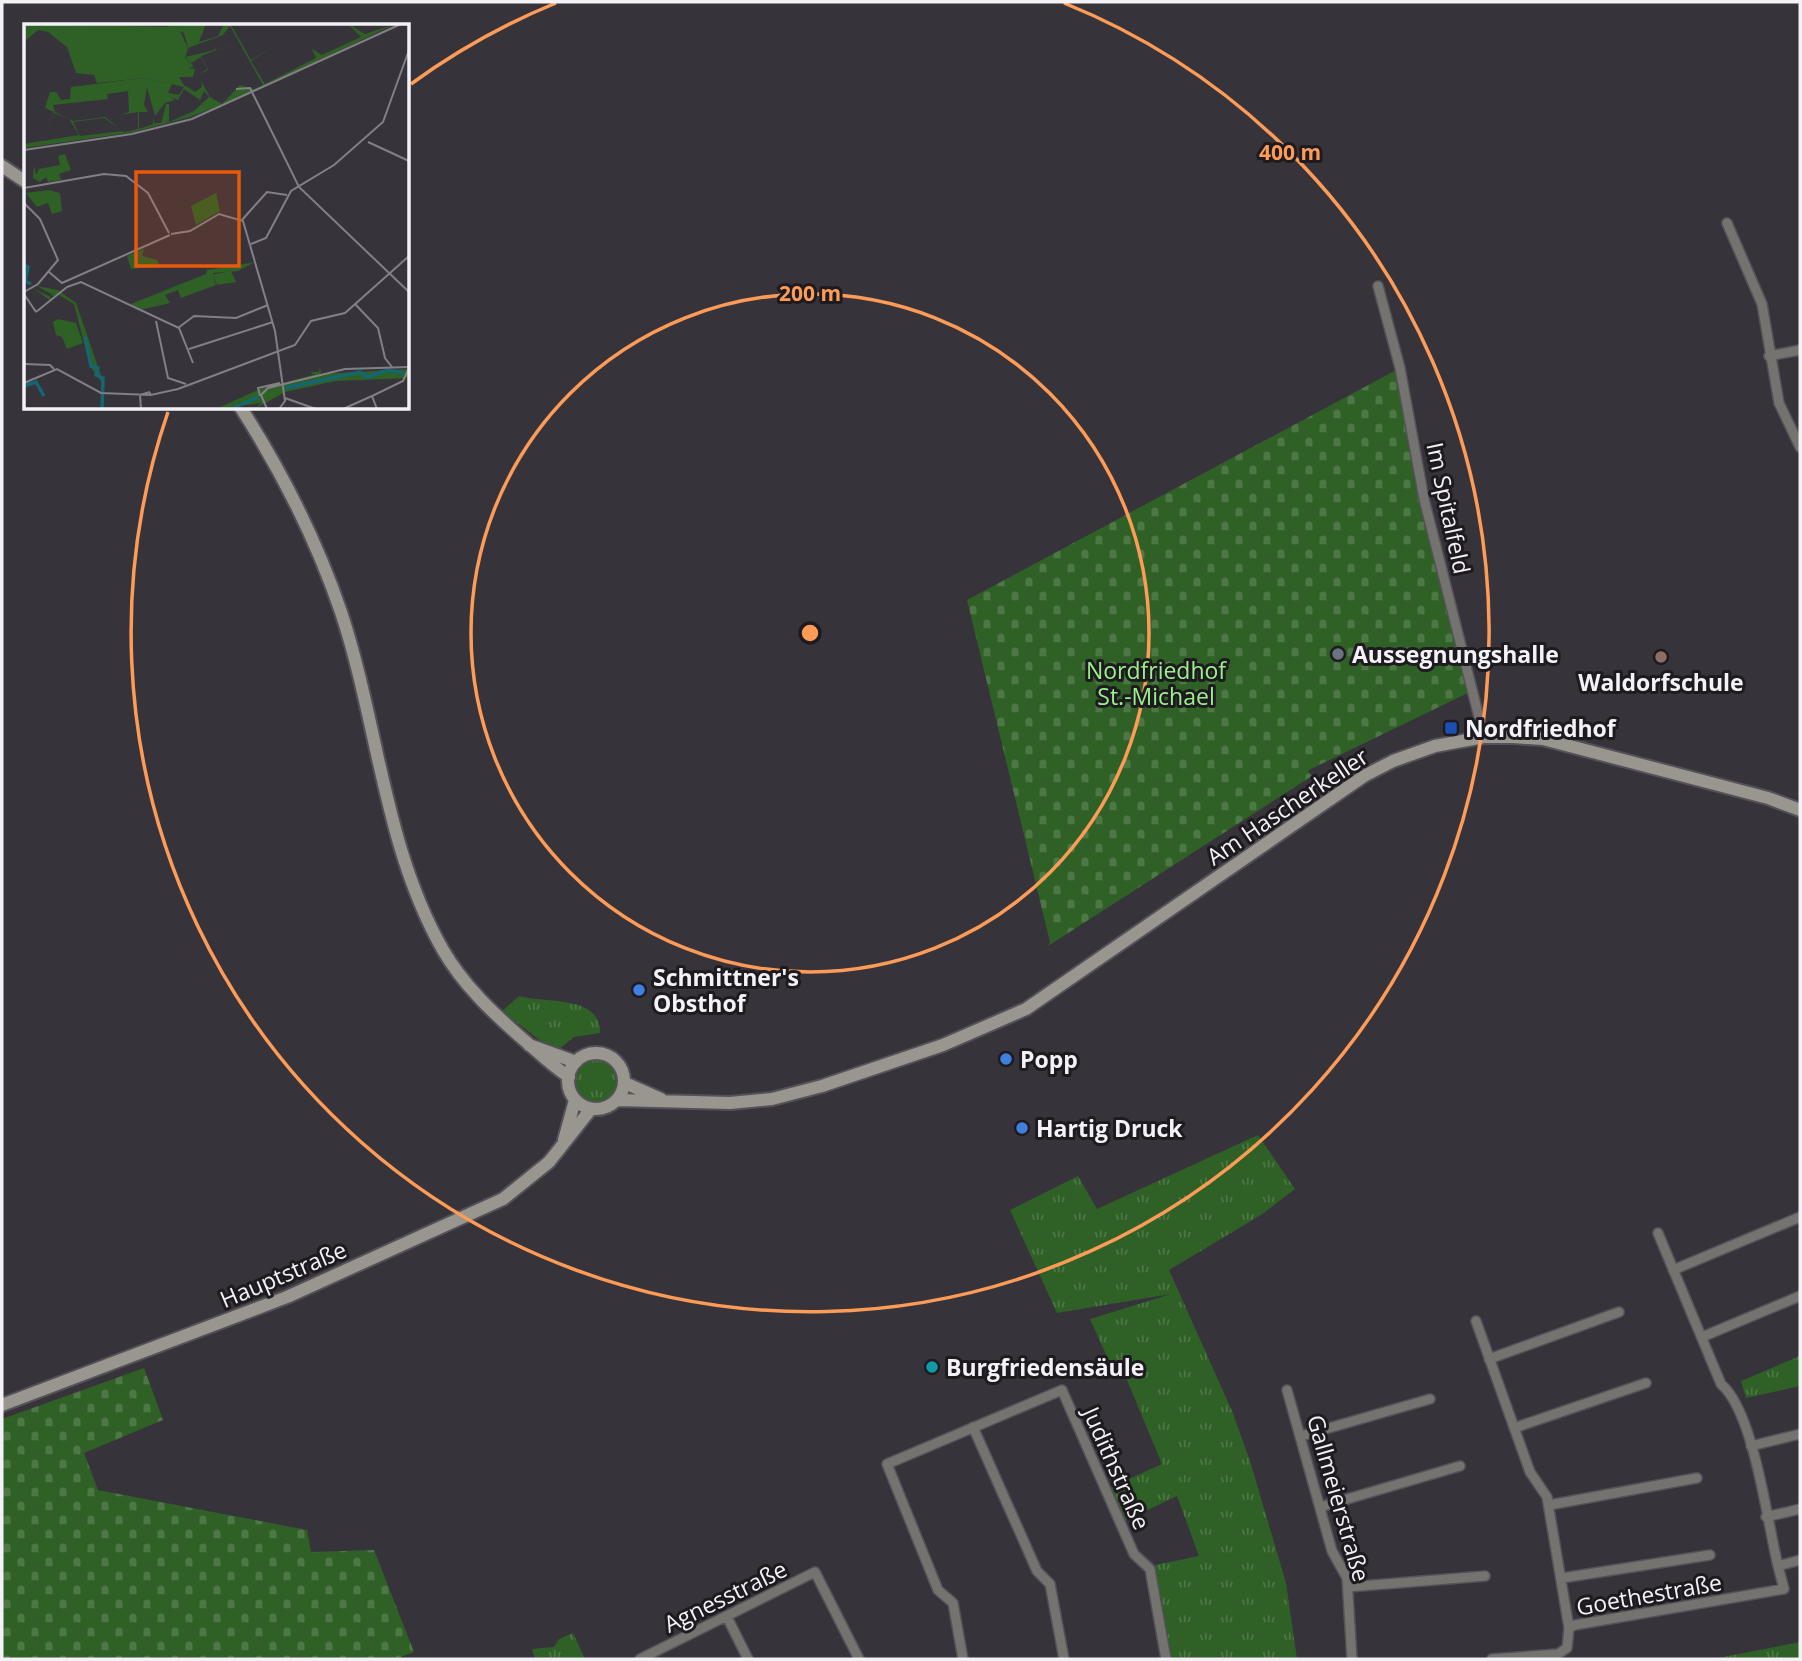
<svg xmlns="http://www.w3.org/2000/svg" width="1802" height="1661" viewBox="0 0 1802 1661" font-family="'Open Sans',sans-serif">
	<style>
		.grass { fill: url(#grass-tufts) }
		.cemetery { fill: url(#cemetery-stones) }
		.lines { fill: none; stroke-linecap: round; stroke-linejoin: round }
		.street-casing { stroke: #555159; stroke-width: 12 }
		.secondary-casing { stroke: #555159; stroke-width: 16 }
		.street { stroke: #75736f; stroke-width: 9 }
		.secondary { stroke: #98968f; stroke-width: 12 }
		.ring { fill: none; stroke: #fe9c57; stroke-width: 3.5 }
		.worship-dot { fill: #6b7280; stroke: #1d1b1f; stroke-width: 2.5 }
		.education-dot { fill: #8d6e63; stroke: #1d1b1f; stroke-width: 2.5 }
		.transit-dot { fill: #1a4fb4; stroke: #1d1b1f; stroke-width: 2.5 }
		.shop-dot { fill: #3f7fe0; stroke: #1d1b1f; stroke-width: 2.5 }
		.culture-dot { fill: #0f9aa8; stroke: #1d1b1f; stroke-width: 2.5 }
		.labels { text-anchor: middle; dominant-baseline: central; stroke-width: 6; stroke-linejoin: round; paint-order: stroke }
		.street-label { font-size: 23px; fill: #f4f1f7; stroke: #1d1b1f }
		.poi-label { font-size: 23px; font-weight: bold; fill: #f4f1f7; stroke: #1d1b1f; text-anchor: start }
		.park-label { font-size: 23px; fill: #9cf08b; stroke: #1d1b1f }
		.inset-river { fill: none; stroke: #136773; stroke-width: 3.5 }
		.inset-road { fill: none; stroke: #837f86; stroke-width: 2 }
		.view { fill: #e8590c; fill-opacity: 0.15; stroke: #e8590c; stroke-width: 3.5 }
		.inset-edge { fill: none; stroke: #f4f1f7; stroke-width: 3.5 }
		.centre { fill: #fe9c57; stroke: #1d1b1f; stroke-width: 3.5 }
		.ring-label { font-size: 21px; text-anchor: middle; font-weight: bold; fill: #fe9c57; stroke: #1d1b1f; stroke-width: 6; stroke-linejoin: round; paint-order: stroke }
	</style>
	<defs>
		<pattern id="grass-tufts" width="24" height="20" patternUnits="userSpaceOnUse" patternTransform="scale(1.75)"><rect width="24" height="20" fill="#2f6026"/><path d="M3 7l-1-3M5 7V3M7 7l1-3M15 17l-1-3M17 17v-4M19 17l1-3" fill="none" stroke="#4e7746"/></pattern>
		<pattern id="cemetery-stones" width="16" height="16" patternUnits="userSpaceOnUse" patternTransform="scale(1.75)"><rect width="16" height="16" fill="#2f6026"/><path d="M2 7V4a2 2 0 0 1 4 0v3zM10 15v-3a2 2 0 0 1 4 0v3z" fill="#4e7746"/></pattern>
	</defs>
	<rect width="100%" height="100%" fill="#37333b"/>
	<path class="grass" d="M519,996c26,8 82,-2 81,37l-26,4 -16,13 -12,-5 -44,-34z
		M574 1082a23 23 0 1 1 46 0a23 23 0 1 1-46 0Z
		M1258,1135l37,54 -34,26 -92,55 63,141 18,50 36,122 11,76h-125l-17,-94 44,-9 -22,-60 -55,26 -13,-34 53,-24 -40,-96 -14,-9 -18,-40 81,-25 -114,19 -47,-103 68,-34 19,33z
		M1800,1356v30l-54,12 -5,-17z
		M573,1633l12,26h-50l-3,-10 22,-2 5,-8z
		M1800,1642v17h-87z"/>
	<path class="cemetery" d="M1400,368l18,93 56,229 -163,79 -3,2 4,5 -264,170 2,-4 -83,-342z
		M144,1368l19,52 -79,33 14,37 209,40 4,22 63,-2 40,102 -19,7h-393v-240z"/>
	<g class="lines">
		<defs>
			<path id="street" d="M1727,223l35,81 17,99 21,44
				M1378,286l22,82 24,131 60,238
				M1769,356l31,-6
				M1658,1233l63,151c33,28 46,137 57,182
				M1673,1270l127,-53
				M1476,1321l54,151 17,25 22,131
				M1702,1337l98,-41
				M1489,1359l130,-47
				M1287,1390l45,161 15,27 5,81
				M973,1427l64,144 13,13 14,75
				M1514,1428l132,-45
				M1301,1436l129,-37
				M1751,1446l49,-12
				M1549,1505l148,-27
				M1320,1507l140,-41
				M1766,1517l34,-8
				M1562,1578l148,-23
				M1348,1587l137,-11
				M727,1617l21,42
				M640,1659l175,-87 44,87
				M963,1659l-10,-56 -15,-13 -51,-126 175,-74 72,164 16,15 16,90
				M1492,1659l66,-5 9,-6 2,-20 6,-3 209,-36 -6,-23 22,-6"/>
			<path id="secondary" d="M2,166l24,16
				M241,408c41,64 75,131 100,204 37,111 43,235 102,338 20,35 51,64 81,90 15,13 27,25 45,37
				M529,1045l47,17
				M568 1081a28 28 0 1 1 56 0a28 28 0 1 1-56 0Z
				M625,1083l36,16
				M618,1100l112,3 42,-4 50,-13 121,-41 83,-36 338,-233 29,-15 42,-15 49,-9h29l30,2 225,59 32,12
				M564,1140l11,-40
				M2,1405l285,-108 216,-98 46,-37 42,-53"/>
		</defs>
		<use href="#street" class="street-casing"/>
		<use href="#secondary" class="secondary-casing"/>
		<use href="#street" class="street"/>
		<use href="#secondary" class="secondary"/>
	</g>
	<g class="ring">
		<circle cx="810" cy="633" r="339"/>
		<path d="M411 84A679 679 0 0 1 556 3M1064 3A679 679 0 1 1 168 412"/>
	</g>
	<circle class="worship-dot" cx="1338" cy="654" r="7"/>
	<circle class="education-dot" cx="1661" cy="657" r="7"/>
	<rect class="transit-dot" x="1444" y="721" width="14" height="14" rx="3.5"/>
	<g class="shop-dot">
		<circle cx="639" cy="990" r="7"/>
		<circle cx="1006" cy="1059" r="7"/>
		<circle cx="1022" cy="1128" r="7"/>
	</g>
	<circle class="culture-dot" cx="932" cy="1367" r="7"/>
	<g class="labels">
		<g class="street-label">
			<text transform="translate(1449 508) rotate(78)">Im Spitalfeld</text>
			<text transform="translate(1287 806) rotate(-34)">Am Hascherkeller</text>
			<text transform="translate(283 1274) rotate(-23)">Hauptstraße</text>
			<text transform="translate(1117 1468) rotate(66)">Judithstraße</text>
			<text transform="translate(1339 1498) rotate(74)">Gallmeierstraße</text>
			<text transform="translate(1649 1594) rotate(-10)">Goethestraße</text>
			<text transform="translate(725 1596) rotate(-26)">Agnesstraße</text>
		</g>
		<g class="poi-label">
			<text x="1352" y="654">Aussegnungshalle</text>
			<text x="1661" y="682" text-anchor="middle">Waldorfschule</text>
			<text x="1465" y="728">Nordfriedhof</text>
			<text x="653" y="977">Schmittner's<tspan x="653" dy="26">Obsthof</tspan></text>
			<text x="1020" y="1059">Popp</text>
			<text x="1036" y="1128">Hartig Druck</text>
			<text x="946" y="1367">Burgfriedensäule</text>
		</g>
		<g class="park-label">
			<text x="1156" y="670">Nordfriedhof<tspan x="1156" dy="26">St.-Michael</tspan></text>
		</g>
	</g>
	<g transform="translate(24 24)">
		<rect width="385" height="385" fill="#37333b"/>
		<path d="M138,0h44l-7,18 19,-6 6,-12 7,1 20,35 23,-14 -23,15 14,23 51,-26 -4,-9 10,6 39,-18 -13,-13 17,10 30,-10 -154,74 -51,19 -56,15 -110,16v-4l55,-9 -10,-16 -15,-6 -8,18 8,-19 -9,-4 5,-16h6l5,8 9,-1 1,-12 72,-9 29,6 -4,9 11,2 5,-8 -8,-2 10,1 9,6 7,-5 -1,-6 9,16 12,7 18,-19 14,4 9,-4 -24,-43 -38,14 7,14 -9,5 8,-6 -6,-12 -10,6 -6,-6 30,-7 -2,-5 3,5 23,-8 -9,-16 -7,9 -35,13 -4,-15zM123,63l31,13 6,-11 16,11 4,-9 5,6 -15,14 -15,-9 15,9 -25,11v-18h-3l-5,19h-7l-1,-8v9l-14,5v-17h9l-4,-7zM104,67l1,21 -9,3 18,-3v17l-8,2 -6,1 -19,-15 -32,4 -18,-9 -2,-7 55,-6 -1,-5zM80,94l19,13 -43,5 -7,-14zM41,130l6,16 -12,4 2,6 -13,2 -2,-5 -6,5 -7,-4 1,-13 2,10 3,-6 21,-4 -2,-9zM25,166l11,3 2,18 -10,3 -4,-11 -11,4 -11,-14zM231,238l-17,9 -25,2 3,12 -35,13 -3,-8 -13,5 5,8 -30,7 -9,-6 75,-30 1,-4zM13,262l21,4 18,13 29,84 -15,-21 -16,-62 -15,-9 -9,1 1,5 -17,-12 15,7 4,-1zM296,343l1,5 -1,2 89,-5v9l-73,3 -51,11 -30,17 6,-6 -45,6 44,-20 56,-15h-4l-1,-2h8z" fill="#2f6026" fill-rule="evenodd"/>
		<path d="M0,0l154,3 10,21 -3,10 9,8 -5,2 6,1 -2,8h-14l6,10 -42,-9 -46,5 -3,-8 -18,-2 -9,-26 -19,-15 -10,-2 -14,12zM123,63l16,4 12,9 -10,3 -10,13z" fill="#2f6026"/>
		<path d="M192,169l4,18 -24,14 -5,-19zM120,225l-2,7 15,4 3,6 -29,3 -4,-13z" fill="#2f6026"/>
		<path d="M207,247l5,11 -19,3 -3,-8 -8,5 -1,-6z" fill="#2f6026"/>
		<path d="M34,295l18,4 7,20 -16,6 -5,-12 -6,-2 -3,-13z" fill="#2f6026"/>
		<path class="inset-river" d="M0,241l4,2 -3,14 6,3M61,313l6,29 7,2 -2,7 7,3 -1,31M0,362l12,-4 8,14M261,364l75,-16 7,5 21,-7 16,3M207,385l27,-12"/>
		<path class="inset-road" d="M212,65l14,-1 11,22M237,86l38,77 110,105M344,118l41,19M0,126l108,-16 60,-15 209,-95M0,164l80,-14 22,2 22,17 21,40M0,179l16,16 18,41 -20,24 -14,8M218,196l25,-28 20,3M147,210l19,-3 29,-17 24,7 32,110 10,70 -6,8M227,220l15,-6 25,-47 43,-26 49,-43 26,-72M25,248l13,11 108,-48M366,249l19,-17M43,263l14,-5 98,46 14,35M0,270l12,18M331,280l23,24 7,30 7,9M12,288l31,-25M132,297l12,57 18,6M154,304l16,-12 42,2 32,-13M165,325l84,-27M0,340l26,1 4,4M0,359l33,-14 44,24 50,2M125,368l2,3 27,-6 117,-44 16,-24 34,-8 45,-40M236,372l-2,-8 22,-5M261,374l31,11M117,385l-1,-14 10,-3M243,385l-6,-14 7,-7 77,-19 64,-2M319,385l29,-13M353,385l-5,-13 31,-15 6,-13"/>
		<path class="view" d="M112,148h103v94h-103z"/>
		<rect width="385" height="385" class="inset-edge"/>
	</g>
	<circle cx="810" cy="633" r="10" class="centre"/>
	<g class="ring-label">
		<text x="1290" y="160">400 m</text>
		<text x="810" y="301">200 m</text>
	</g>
	<rect width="1802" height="1661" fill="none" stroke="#f4f1f7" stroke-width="7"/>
</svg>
